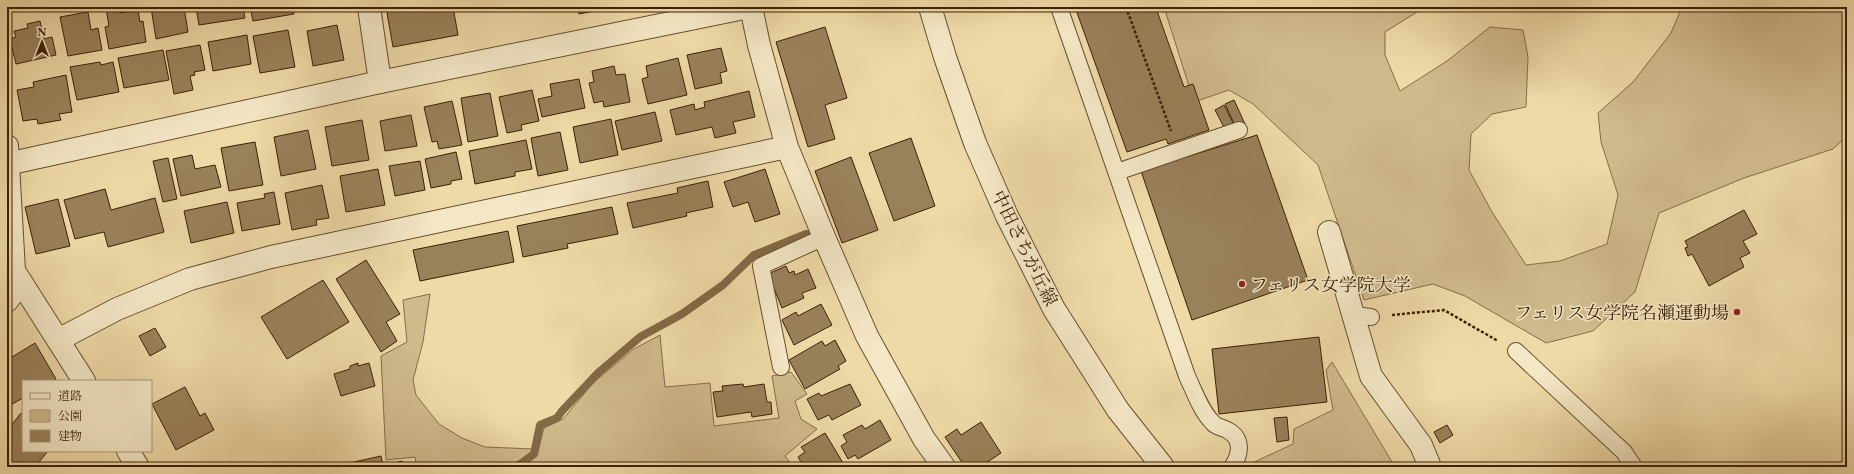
<svg xmlns="http://www.w3.org/2000/svg" width="1854" height="474" viewBox="0 0 1854 474" font-family="'EB Garamond','Noto Serif JP',serif">
	<style>
		.green { fill: #d0ba8c; stroke: #866d49 }
		.lines { fill: none; stroke-linecap: round; stroke-linejoin: round }
		.stream { stroke: #826a46; stroke-width: 8 }
		.building { fill: #99815a; stroke: #3c2006 }
		.service-casing { stroke: #684e2e; stroke-width: 18 }
		.minor-casing { stroke: #684e2e; stroke-width: 24 }
		.tertiary-casing { stroke: #684e2e; stroke-width: 24 }
		.path { stroke: #3c2006; stroke-width: 2.5; stroke-dasharray: 3 2; stroke-linecap: butt }
		.service { stroke: #f4e7c6; stroke-width: 16 }
		.minor { stroke: #f4e7c6; stroke-width: 22 }
		.tertiary { stroke: #f4e7c6; stroke-width: 22 }
		.poi-dot { fill: #8f2418; stroke: #f4e7c6; stroke-width: 1.5 }
		.labels { text-anchor: middle; dominant-baseline: central; stroke-width: 3; stroke-linejoin: round; paint-order: stroke }
		.street-label { font-size: 18px; fill: #3c2006; stroke: #f4e7c6 }
		.poi-label { font-size: 18px; fill: #3c2006; stroke: #f4e7c6; text-anchor: start }
	</style>
	<rect width="100%" height="100%" fill="#eedaa7"/>
	<filter id="stains"><feTurbulence type="fractalNoise" baseFrequency=".005" numOctaves="4"/><feColorMatrix values="0 0 0 0 .2 0 0 0 0 .09 0 0 0 0 .02 0 0 0 .5 -.17"/></filter>
	<radialGradient id="worn" r=".72"><stop offset=".6" stop-color="#630" stop-opacity="0"/><stop offset="1" stop-color="#630" stop-opacity=".3"/></radialGradient>
	<path class="green" d="M1164,7h261l-40,25v23l15,36 47,-30 43,-34 33,3 5,27 -2,50 -34,7 -21,20 -2,36 23,42 34,53 34,-4 47,-17 11,-49 -17,-53 -3,-29 35,-31 38,-49 11,-26h165v129l-14,13 -89,29 -85,35 -24,79 -42,39 -47,12 -81,-47 -32,-12 -69,16 -46,-135 -65,-61 -24,-14 -35,12z
		M430,294l-7,48 -10,38 3,15 23,29 23,14 23,9 48,2 -3,11 7,-5 7,-27 19,-9 31,-37 40,-33 26,-14 5,52 45,-4 4,43 65,-8 -7,-42 19,-4 16,22 -12,7 6,18 16,10 -32,27 8,11h-376l-2,-10 -29,3 -5,-104 26,-14 -4,-42z
		M1332,362l63,105h-145v-3l43,-20 1,-15 39,-19 -7,-40z"/>
	<g class="lines">
		<path class="stream" d="M512,467l7,-2 15,-11 6,-29 17,-7 5,-7 36,-38 42,-36 42,-23 41,-29 31,-30 52,-21"/>
	</g>
	<path class="building" d="M119,7l1,6 18,-3 2,12 3,-1 3,21 -37,7 -4,-22 4,-1 -3,-18z
		M151,7h33l4,25 -32,7z
		M196,7h47l2,11 -46,7z
		M250,7h42l2,7 -41,7z
		M386,7h67l5,28 -65,12z
		M577,7h39l-37,7z
		M1075,7h84l-3,1 28,79 9,-3 16,46 -41,14 -2,-5 -39,13z
		M88,12l3,18 7,-2 4,22 -34,6 -8,-39z
		M40,21l4,18 8,-2 4,18 -40,9 -6,-25 6,-2 -2,-6 14,-3 -1,-4z
		M337,25l7,35 -31,6 -6,-35z
		M825,27l22,71 -22,7 10,34 -27,8 -32,-105z
		M288,30l7,37 -35,6 -7,-37z
		M247,35l4,29 -38,7 -5,-29z
		M200,45l5,25 -11,2 1,3 -5,1 3,14 -19,4 -8,-43z
		M721,48l6,23 -7,2 2,10 -27,6 -8,-34z
		M163,50l6,30 -45,8 -6,-30z
		M678,58l9,37 -39,9 -6,-25 6,-2 -2,-11z
		M100,62l1,3 12,-3 6,30 -42,8 -7,-33z
		M614,66l2,9 9,-1 5,28 -26,5 -1,-6 -9,2 -5,-20 5,-1 -2,-11z
		M66,75l6,37 -13,2 2,6 -23,4 -1,-5 -14,2 -6,-31 17,-3 -1,-5z
		M579,79l6,29 -43,9 -4,-18 14,-3 -2,-12z
		M532,90l7,31 -18,4 1,5 -15,3 -8,-36z
		M749,91l6,26 -22,5 3,11 -21,5 -3,-11 -36,8 -6,-25 24,-6 1,6 10,-3 -1,-5z
		M490,93l8,43 -30,6 -7,-44z
		M1234,100l11,24 -9,4 -11,-24z
		M452,101l10,44 -23,4 -2,-8 -5,1 -8,-35z
		M1224,105l12,24 -9,4 -12,-23z
		M655,112l7,29 -40,9 -7,-29z
		M411,115l6,31 -32,5 -5,-30z
		M611,119l7,36 -38,8 -7,-36z
		M362,120l7,40 -37,6 -7,-39z
		M308,130l8,39 -35,7 -7,-39z
		M560,132l8,38 -30,6 -7,-38z
		M1257,135l51,145 -116,40 -51,-149z
		M911,138l24,68 -41,15 -25,-68z
		M526,140l6,29 -17,3v4l-40,8 -6,-33z
		M255,142l8,43 -34,6 -8,-43z
		M456,152l6,27 -11,2v3l-20,4 -6,-29z
		M192,155l3,14 20,-4 6,22 -40,9 -8,-37z
		M851,157l27,73 -36,13 -27,-72z
		M168,158l9,41 -14,3 -10,-41z
		M420,161l5,29 -30,6 -6,-30z
		M378,169l7,36 -39,7 -6,-36z
		M765,169l15,45 -25,8 -7,-20 -15,5 -9,-25z
		M708,181l5,26 -27,6 1,3 -54,12 -6,-25 51,-10 -1,-5z
		M322,185l7,33 -13,2 1,5 -25,5 -7,-37z
		M105,189l6,21 44,-12 9,34 -56,15 -4,-15 -29,7 -11,-39z
		M274,192l6,32 -38,7 -5,-28 28,-5 -1,-4z
		M58,199l12,47 -34,8 -11,-47z
		M227,202l7,31 -43,10 -7,-32z
		M612,207l6,27 -51,10 1,4 -45,9 -6,-31z
		M1744,210l13,24 -14,7 7,12 -10,5 4,9 -35,19 -17,-32 -4,2 -3,-8 3,-1 -3,-6z
		M508,231l6,31 -94,19 -7,-31z
		M366,260l34,54 -14,8 11,19 -16,11 -45,-73z
		M786,266l3,7 5,-2 1,4 13,-6 8,19 -14,5 2,5 -22,10 -14,-34z
		M323,280l26,42 -62,37 -26,-42z
		M821,304l11,21 -38,20 -12,-25 14,-8 2,4z
		M155,328l11,19 -16,9 -11,-20z
		M1319,337l8,65 -108,12 -7,-65z
		M835,340l11,21 -8,5 2,3 -35,20 -16,-29 33,-19 3,5z
		M35,343l21,36 -4,2h-29v17l-16,9v-47z
		M358,363v3l11,-3 6,23 -34,10 -7,-22 16,-5v-3z
		M743,384l1,3 20,-3 3,18h4l1,12 -20,3 -1,-5 -34,5 -4,-25 10,-1 -1,-5z
		M850,384l11,21 -29,15 -3,-5 -11,5 -11,-21 12,-6 2,3z
		M185,387l15,29 5,-3 9,17 -38,20 -24,-46z
		M21,413l2,2v36h25l-13,16h-16l-12,-9v-27z
		M1287,417l2,23 -12,2 -3,-24z
		M880,420l11,20 -33,19 -3,-4 -7,4 -7,-13 6,-4 -4,-7 19,-10 3,4z
		M981,422l20,31 -21,14h-15l-20,-30 12,-8 4,6z
		M1447,425l6,10 -13,8 -6,-11z
		M825,433l18,30 -7,4h-32l-6,-10 7,-5 -4,-5z
		M381,456l2,10 19,-5 1,6h-63v-2z"/>
	<g class="lines">
		<defs>
			<path id="service" d="M1059,7l128,369c7,15 14,35 26,47 3,4 9,4 14,7 16,8 14,24 5,37
				M1117,172l122,-42
				M1353,315l18,2
				M1516,351l108,101 10,15
				M781,367l-20,-101 63,-29"/>
			<path id="minor" d="M369,7l11,75
				M751,7l8,38 28,102 37,90 43,99 57,103 20,28
				M7,146l7,125 70,110
				M1329,232l42,144 50,69 9,22
				M7,301l14,-18
				M58,340l59,-31 73,-30 81,-22 516,-110
				M128,451l10,16"/>
			<path id="tertiary" d="M930,7l15,50 30,86 32,73 47,93 64,101 45,57
				M7,164l373,-82 369,-75"/>
		</defs>
		<use href="#service" class="service-casing"/>
		<use href="#minor" class="minor-casing"/>
		<use href="#tertiary" class="tertiary-casing"/>
		<path class="path" d="M1126,7l45,124
			M1392,315l52,-5 54,31"/>
		<use href="#service" class="service"/>
		<use href="#minor" class="minor"/>
		<use href="#tertiary" class="tertiary"/>
	</g>
	<g class="poi-dot">
		<circle cx="1242" cy="284" r="4"/>
		<circle cx="1737" cy="312" r="4"/>
	</g>
	<g class="labels">
		<g class="street-label">
			<text transform="translate(1025 248) rotate(64)">中田さちが丘線</text>
		</g>
		<g class="poi-label">
			<text x="1250" y="284">フェリス女学院大学</text>
			<text x="1729" y="312" text-anchor="end">フェリス女学院名瀬運動場</text>
		</g>
	</g>
	<rect width="1854" height="474" fill="none" stroke="#eedaa7" stroke-width="24"/>
	<rect x="8" y="8" width="1838" height="458" fill="none" stroke="#3c2006" stroke-width="2"/>
	<rect x="12" y="12" width="1830" height="450" fill="none" stroke="#3c2006"/>
	<rect x="22" y="380" width="130" height="72" fill="#f4e7c6" stroke="#aa9779"/>
	<rect x="30" y="393" width="20" height="6" fill="#f4e7c6" stroke="#aa9779"/>
	<text x="58" y="400" font-size="12" fill="#3c2006">道路</text>
	<rect x="30" y="410" width="20" height="12" fill="#d0ba8c" stroke="#aa9779"/>
	<text x="58" y="420" font-size="12" fill="#3c2006">公園</text>
	<rect x="30" y="430" width="20" height="12" fill="#99815a" stroke="#aa9779"/>
	<text x="58" y="440" font-size="12" fill="#3c2006">建物</text>
	<g transform="translate(42 42)" stroke="#f4e7c6" stroke-width="3" paint-order="stroke">
	<path d="M0-3L7 15L0 10L-7 15Z" fill="#3c2006"/>
	<text y="-6" font-size="11" font-weight="bold" text-anchor="middle" fill="#3c2006">N</text>
	</g>
	<rect width="100%" height="100%" filter="url(#stains)"/>
	<rect width="100%" height="100%" fill="url(#worn)"/>
</svg>
